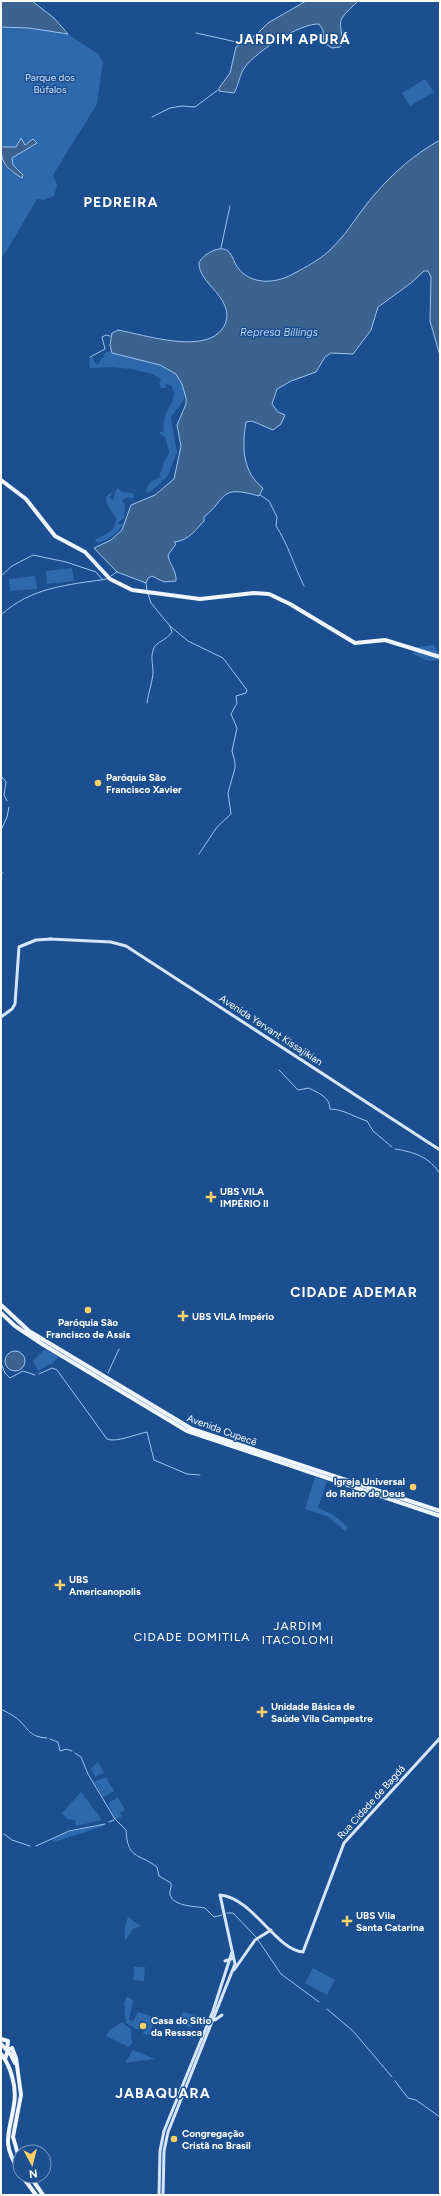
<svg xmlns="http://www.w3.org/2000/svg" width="441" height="2196" viewBox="0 0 441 2196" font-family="Figtree,sans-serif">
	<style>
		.green { fill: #2e69ad }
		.water { fill: #3c6290; stroke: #9cc4f0 }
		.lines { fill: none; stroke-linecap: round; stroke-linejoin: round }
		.stream { stroke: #9cc4f0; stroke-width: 1 }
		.secondary { stroke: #d6e6fa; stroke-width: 3 }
		.primary { stroke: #f0f6ff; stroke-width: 4 }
		.poi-dot { fill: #ffd166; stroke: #1b4f8f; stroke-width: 1.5 }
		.labels { text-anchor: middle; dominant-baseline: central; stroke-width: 3; stroke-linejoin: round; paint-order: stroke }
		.park-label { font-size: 10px; fill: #cfe3fa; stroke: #1b4f8f }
		.poi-label { font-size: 10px; font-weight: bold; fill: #fff; stroke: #1b4f8f; text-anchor: start }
		.street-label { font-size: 10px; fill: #fff; stroke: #1b4f8f }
		.water-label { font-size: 11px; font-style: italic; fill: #b5d3f5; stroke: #1b4f8f }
		.quarter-label { font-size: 12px; letter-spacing: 1px; fill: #fff; stroke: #1b4f8f }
		.district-label { font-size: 14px; font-weight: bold; letter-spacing: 1px; fill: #fff; stroke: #1b4f8f }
	</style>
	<rect width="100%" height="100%" fill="#1b4f8f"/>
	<path class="green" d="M1,27l28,1 39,6 30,20 5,8 -6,42 -44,71 4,10 -3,11 -10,4 -7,-1 -31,53 -5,5v-97l9,12 6,1 3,4v-8l-6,-4 -1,-8 23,-12 -4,-5 -7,4 -2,-6 -3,1 -3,8h-15z
		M425,79l9,13 -24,14 -8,-13z
		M112,351c23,5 72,11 73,43 0,9 -11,16 -14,24l6,34 -10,25 -18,16 -3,-1c0,-8 8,-13 15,-15l-2,-4 3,-2 1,-7 6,-12 -4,-15 -6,-4 5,-2c0,-3 -1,-7 0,-10 1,-13 16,-22 7,-36l-5,-1v4h-5l-2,-4 2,-5 -9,-5 -20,-5 -23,-2 -19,1 -1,-6 1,-5h3l2,6 3,1 8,-12z
		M118,488l4,4 10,1 2,4 -1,2 -6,-2 -5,3 3,6 -1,12 -6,4v2h5c-4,8 -18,20 -28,18l1,-3c9,-4 21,-9 20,-21l-9,-14 -1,-7 6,-5 -2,5 3,4 2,-9z
		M72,568l2,13 -27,3 -1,-13z
		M35,576l2,13 -27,2 -1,-12z
		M433,645l7,8v7l-12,1 -15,-7 5,-7z
		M45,1349l14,8 -7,6 -14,8 -5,-10z
		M315,1477l12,4 -9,27 14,6 16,13 -3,4 -18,-15 -22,-7z
		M98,1762l6,11 -9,4 -4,-9z
		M106,1777l8,14 -11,6 -9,-15z
		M81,1792l21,28 -26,6 -1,-6 -8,-1 -5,-6z
		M118,1797l7,13 -5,3 2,3 -4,3 -3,-1 -7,-15z
		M103,1824l1,2 -50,16 -3,-3 14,-6z
		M128,1917l13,9 -8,3 -8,12v-14z
		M134,1967h11l-1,14 -11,-1z
		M313,1968l22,12 -8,15 -22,-12z
		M127,1997l6,3 -4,20 4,1 5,-9 18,6 -7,17 -6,-1 4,-11 -6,-2 -3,9 -12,-7 -2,-20z
		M183,2012l24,7 -3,8 -11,-4 -2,5 -13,-6z
		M122,2022l9,7 1,14 -3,4 -23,-11 4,-6z
		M133,2050l22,9 -30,4z"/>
	<path class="water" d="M1,1h31l22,17 14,16 -39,-6 -28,-1z
		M306,1h52c-5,5 -12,11 -16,17 -5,9 4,18 -2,29l-8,1 -8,-5 -1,-13 -4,-6c-19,-1 -63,28 -74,43 -6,8 -6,18 -11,26l-15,-2v-3l11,-15 6,-26 20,-12 12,-12z
		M21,138l4,7 8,-6 4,4 -25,15 1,7 10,10 -1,3c-14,-9 -21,-13 -21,-31h15z
		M440,140v216l-10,-35 1,-44 -3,-6h-4l-13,12 -33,24 -7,23 -18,24 -22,-1 -6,4 -9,15 -25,9 -14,8 -5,15 6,8 7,3 -4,9 -8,6 -21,-9 -6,1c-4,24 -4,50 17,66l-4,8c-41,-12 -32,3 -55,21v4c-7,7 -15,20 -30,21l2,2 -8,11c1,9 9,16 8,26l-12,1 -12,-6 -4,2 -2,5 -29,-11 -23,-24 17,-8 11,-10 9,-25 24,-10 19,-16 7,-33 -4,-21 9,-21v-6l-4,-14 -6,-10 -16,-9 -48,-12 -2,-8 2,-12 6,-3c27,5 87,25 105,-2 5,-8 5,-16 1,-24 -6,-14 -25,-25 -25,-41 3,-8 22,-20 30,-11 4,4 5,11 9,16 13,17 37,16 55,6 13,-7 30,-16 40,-27 16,-16 27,-36 42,-53 19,-22 40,-40 65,-54z
		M5 1361a10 10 0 1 1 20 0a10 10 0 1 1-20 0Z"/>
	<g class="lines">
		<path class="stream" d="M196,33l45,10
			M152,117l18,-9 12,-2 13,1 23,-17
			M221,248l9,-42
			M90,357l15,-8 -3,-12 4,-2 4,1
			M260,495l9,6 8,16 -1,9c12,18 18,40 28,60
			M1,576l11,-10 21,-11 33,7 30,10 6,7
			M111,576l6,-4
			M146,583l1,8
			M148,594l3,9 19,23 18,15 35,17 24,32 -1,3 -10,3 1,7 -6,11 6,14 -5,23 3,11v6l-7,25 3,21 -14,13 -18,27
			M1,615c30,-28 67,-30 106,-36
			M147,703c1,-9 6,-23 6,-31 0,-7 -3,-16 1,-24 2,-6 13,-8 18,-16l-2,-6
			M1,776l5,6 -2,13 3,6
			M1,830l6,-13 2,-10
			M1,871l2,2
			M279,1070l19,20 11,-2c9,5 21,9 21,21 13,0 24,8 37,12l6,10 19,16
			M395,1149c19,3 35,8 45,25
			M1,1363l4,10 5,5 13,-7 12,4
			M108,1373l11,-24
			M39,1374l13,-6 5,2 50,69c9,4 29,-5 40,-7l7,28 33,14 13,1
			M1,1709c5,3 10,5 14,8 13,9 12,20 32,21
			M50,1739l8,3 2,9 6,-2 6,2
			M75,1753l6,4 7,17 27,45 11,11c2,30 11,22 31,37l2,9 12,7c1,5 -2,8 -1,12 4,12 26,11 35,13l9,9 8,-2
			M109,1822l5,-2
			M1,1833l1,1
			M4,1834l8,6 18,6
			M36,1846l33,-15 36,-7
			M227,1913h6l23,24
			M258,1940l23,34 38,28
			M327,2009l26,22 39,46
			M395,2081l13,17 8,2 24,17"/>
		<path class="secondary" d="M50,939l61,3 15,4 314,204
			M1,1017l11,-8 3,-5 4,-57 17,-7 15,-1
			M225,1961l6,-2
			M234,1970l21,-30 16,-10
			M215,2020l7,-5
			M159,2195l1,-44 4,-20 49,-120 19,-59
			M163,2195l1,-44 4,-19 67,-168 -15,-69c33,3 56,55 83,57l41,-109 96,-105"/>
		<path class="primary" d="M1,480l25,19 29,37 30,16 25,27 22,11 68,9 54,-6 15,1 21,10 65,39 30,-3 55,17
			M1,1305l28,26 163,98 248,82
			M1,1313l14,13 27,18 145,87 253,85
			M1,2039l7,2 -1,8
			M1,2044l10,11 4,8
			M1,2054c10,12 16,34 13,50 -4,30 -14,38 6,68
			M5,2059l3,-9 4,-2 4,10 5,37 -8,42 7,24
			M22,2176l14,19
			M30,2176l13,19"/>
	</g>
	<g class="poi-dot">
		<circle cx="98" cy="783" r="4"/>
		<path d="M209 1191h4v4h4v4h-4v4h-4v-4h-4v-4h4z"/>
		<circle cx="88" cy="1310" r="4"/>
		<path d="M181 1310h4v4h4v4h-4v4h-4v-4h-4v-4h4z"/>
		<circle cx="413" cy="1487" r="4"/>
		<path d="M58 1579h4v4h4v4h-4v4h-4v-4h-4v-4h4z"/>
		<path d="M260 1706h4v4h4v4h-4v4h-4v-4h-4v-4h4z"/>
		<path d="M345 1915h4v4h4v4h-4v4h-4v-4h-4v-4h4z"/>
		<circle cx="143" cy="2026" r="4"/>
		<circle cx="174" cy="2139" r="4"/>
	</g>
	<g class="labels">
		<g class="park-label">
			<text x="50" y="77">Parque dos<tspan x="50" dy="12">Búfalos</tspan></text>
		</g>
		<g class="poi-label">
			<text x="106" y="777">Paróquia São<tspan x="106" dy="12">Francisco Xavier</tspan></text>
			<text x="220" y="1191">UBS VILA<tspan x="220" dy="12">IMPÉRIO II</tspan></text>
			<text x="192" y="1316">UBS VILA Império</text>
			<text x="88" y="1322" text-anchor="middle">Paróquia São<tspan x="88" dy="12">Francisco de Assis</tspan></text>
			<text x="405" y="1481" text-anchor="end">Igreja Universal<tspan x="405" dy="12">do Reino de Deus</tspan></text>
			<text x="69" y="1579">UBS<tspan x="69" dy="12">Americanopolis</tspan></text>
			<text x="271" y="1706">Unidade Básica de<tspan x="271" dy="12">Saúde Vila Campestre</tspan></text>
			<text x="356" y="1915">UBS Vila<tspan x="356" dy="12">Santa Catarina</tspan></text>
			<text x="151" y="2020">Casa do Sítio<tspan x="151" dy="12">da Ressaca</tspan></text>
			<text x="182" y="2133">Congregação<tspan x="182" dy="12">Cristã no Brasil</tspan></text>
		</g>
		<g class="street-label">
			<text transform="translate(271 1030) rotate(33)">Avenida Yervant Kissajikian</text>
			<text transform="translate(222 1430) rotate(20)">Avenida Cupecê</text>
			<text transform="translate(371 1802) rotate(-48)">Rua Cidade de Bagdá</text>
		</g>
		<g class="water-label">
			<text x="279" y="332">Represa Billings</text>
		</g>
		<g class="quarter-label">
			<text x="298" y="1626">JARDIM<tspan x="298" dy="14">ITACOLOMI</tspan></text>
			<text x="192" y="1637">CIDADE DOMITILA</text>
		</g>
		<g class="district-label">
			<text x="293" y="39">JARDIM APURÁ</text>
			<text x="121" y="202">PEDREIRA</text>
			<text x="354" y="1292">CIDADE ADEMAR</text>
			<text x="163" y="2093">JABAQUARA</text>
		</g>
	</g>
	<rect width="441" height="2196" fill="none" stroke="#ffffff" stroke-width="4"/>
	<g transform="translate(32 2164) rotate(173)"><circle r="19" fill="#1b4f8f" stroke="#7695bc"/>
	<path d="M0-3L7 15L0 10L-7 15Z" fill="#ffd166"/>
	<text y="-6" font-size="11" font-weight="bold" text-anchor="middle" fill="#ffffff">N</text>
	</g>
</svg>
